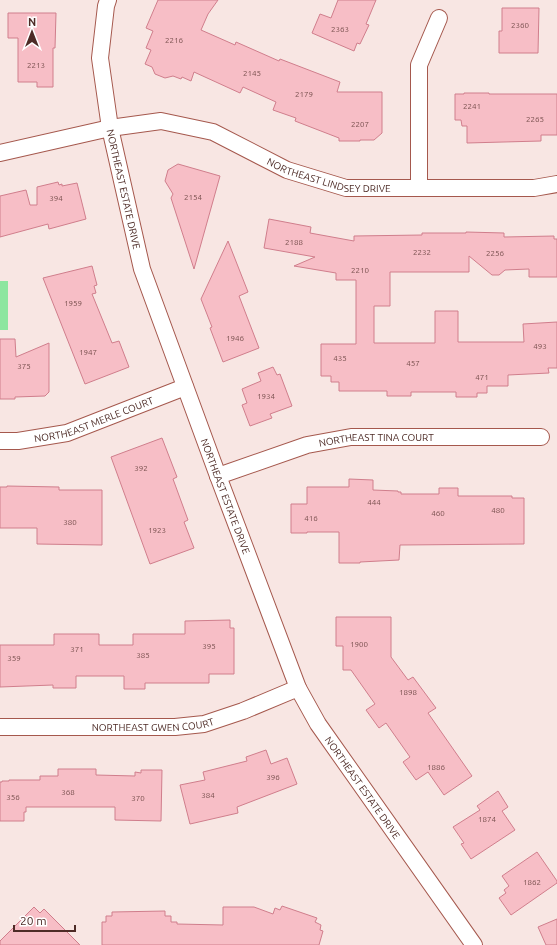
<svg xmlns="http://www.w3.org/2000/svg" width="557" height="945" viewBox="0 0 557 945" font-family="Ubuntu,sans-serif">
	<style>
		.green { fill: #8de6a0 }
		.building { fill: #f7bec6; stroke: #d07e8c }
		.lines { fill: none; stroke-linecap: round; stroke-linejoin: round }
		.street-casing { stroke: #a5584d; stroke-width: 18 }
		.street { stroke: #fff; stroke-width: 16 }
		.labels { text-anchor: middle; dominant-baseline: central; stroke-width: 3.5; stroke-linejoin: round; paint-order: stroke }
		.number-label { font-size: 8px; fill: #78504e }
		.street-label { font-size: 10px; fill: #4d2b26; stroke: #fff }
	</style>
	<rect width="100%" height="100%" fill="#f8e6e3"/>
	<path class="green" d="M0,281h8v49h-8z"/>
	<path class="building" d="M158,0h60l-10,14 -7,16 34,15 1,-3 43,19 1,-2 60,23 -3,10h45v41l-8,7h-14v1h-21v-3l-44,-17 1,-3 -23,-8 3,-8 -33,-15 -3,6 -46,-21 -3,9 -9,-4 -1,2 -8,-3 -8,2 -10,-4 -3,-7 -7,-3 6,-14 -5,-2 7,-17 -7,-3z
		M338,0h38l-10,24 3,1 -9,19 -3,-1 -3,8 -42,-18 8,-19 11,4z
		M502,8h37l-1,45h-39v-22h3z
		M8,13h48l-1,35h-2v39h-16v-5h-19v-44h-10z
		M464,93h25v1h68v41h-16v6l-74,2v-17h-5l-1,-6h-6v-26h9z
		M178,164l42,12 -26,93 -23,-71 2,-4 -8,-13 3,-11z
		M58,182l1,3 3,-1v2l15,-3 9,36 -37,10 -1,-5 -48,13v-41l26,-6 4,15h7v-18z
		M269,219l42,8 -1,6 44,8v-5l68,-1v-2h44v-1l38,1v4l50,-1v3h3v38h-28v-8l-24,1 -6,5h-7l-23,-19v16h-79v34h-16v37h61v-32h23v31h66l-1,-18 34,-2v46h-9l1,5 -41,2v11h-21v7h-10v4h-21v-5h-45v4h-24v-5h-48v-9h-8v-6h-10v-32h35v-64h-20v-7l-42,-7 21,-9 -51,-9z
		M228,241l20,51 -9,4 20,52 -36,14 -13,-34 2,-1 -11,-28z
		M92,266l5,19 -3,1 2,7 -4,1 20,49 7,-2 10,26 -44,17 -42,-106z
		M0,339h15l1,18 33,-14v49l-4,4 -30,1v2h-15z
		M273,367l4,8 3,-1 12,32 -22,8 2,4 -22,8 -8,-21 5,-2 -5,-14 19,-8 -3,-8z
		M162,438l15,39 -4,2 15,41 -4,2 10,26 -44,16 -39,-107z
		M349,479l24,1v10l25,1v1h3v2h38v-6h19v8h54v2h12v46l-124,1 -1,15 -39,2v1h-21v-31h-32v1h-16v-29h16v-17h42z
		M7,486l52,1v3h43v55l-65,-1v-16h-37v-41h7z
		M336,617h55v40l17,23 5,-3 23,31 -8,5 44,63 -28,19 -16,-23 -12,8 -13,-18 7,-5 -24,-34 -7,5 -13,-18 9,-6 -24,-34h-8v-24h-7z
		M230,620v8h4v46h-25v9h-64v6h-21v-13h-48v12h-23v-3l-53,2v-42h54v-11h45v11h34v-11h52v-13z
		M266,750l5,14 16,-6 10,26 -60,23 1,6 -48,11 -10,-39 25,-5 -2,-8 44,-11 -1,-4z
		M58,769h38v6l39,1v-4l6,1v-3h21l-1,51 -46,-1v-13h-89v5h-2v9h-24v-39h2v-1h7v-1h31v-4h18z
		M498,791l10,16 -6,4 13,19 -44,29 -10,-15 3,-1 -11,-16 27,-17 -3,-4z
		M537,852l20,29v2l-46,32 -12,-17 7,-5 -2,-3 5,-4 -7,-10z
		M282,906l35,12 -2,4 6,3 -1,5 3,1 -4,14h-217v-23h4v-6h6v-4l53,-1v5h6v6h6v2l46,1v-18h31l19,7 2,-6 5,2z
		M34,907l6,6 4,-4 36,36h-80v-4z
		M557,919v26h-11l-8,-18z"/>
	<g class="lines">
		<defs>
			<g id="street">
				<path id="s1" d="M108,0l-2,6 -6,52 10,70 32,141 76,207 80,212 20,36 156,221"/>
				<path id="s2" d="M0,153l110,-25 51,-7 52,11 74,38 59,18h188l23,-4"/>
				<path d="M419,188v-123l20,-47"/>
				<path id="s3" d="M0,441h18l49,-8 118,-46"/>
				<path id="s4" d="M218,476l89,-31 44,-8h190"/>
				<path id="s5" d="M0,727h175l29,-3 39,-13 55,-23"/>
			</g>
		</defs>
		<use href="#street" class="street-casing"/>
		<use href="#street" class="street"/>
	</g>
	<g class="labels">
		<g class="number-label">
			<text x="520" y="25">2360</text>
			<text x="340" y="29">2363</text>
			<text x="174" y="40">2216</text>
			<text x="36" y="65">2213</text>
			<text x="252" y="73">2145</text>
			<text x="304" y="94">2179</text>
			<text x="472" y="106">2241</text>
			<text x="535" y="119">2265</text>
			<text x="360" y="124">2207</text>
			<text x="193" y="197">2154</text>
			<text x="56" y="198">394</text>
			<text x="294" y="242">2188</text>
			<text x="422" y="252">2232</text>
			<text x="495" y="253">2256</text>
			<text x="360" y="270">2210</text>
			<text x="73" y="303">1959</text>
			<text x="235" y="338">1946</text>
			<text x="540" y="346">493</text>
			<text x="88" y="352">1947</text>
			<text x="340" y="358">435</text>
			<text x="413" y="363">457</text>
			<text x="24" y="366">375</text>
			<text x="482" y="377">471</text>
			<text x="266" y="396">1934</text>
			<text x="141" y="468">392</text>
			<text x="374" y="502">444</text>
			<text x="498" y="510">480</text>
			<text x="438" y="513">460</text>
			<text x="311" y="518">416</text>
			<text x="70" y="522">380</text>
			<text x="157" y="530">1923</text>
			<text x="359" y="644">1900</text>
			<text x="209" y="646">395</text>
			<text x="77" y="649">371</text>
			<text x="143" y="655">385</text>
			<text x="14" y="658">359</text>
			<text x="408" y="692">1898</text>
			<text x="436" y="767">1886</text>
			<text x="273" y="777">396</text>
			<text x="68" y="792">368</text>
			<text x="208" y="795">384</text>
			<text x="13" y="797">356</text>
			<text x="138" y="798">370</text>
			<text x="487" y="819">1874</text>
			<text x="532" y="882">1862</text>
		</g>
		<g class="street-label">
			<text stroke="none"><textPath href="#s2" startOffset="343">NORTHEAST LINDSEY DRIVE</textPath></text>
			<text stroke="none"><textPath href="#s1" startOffset="192">NORTHEAST ESTATE DRIVE</textPath></text>
			<text stroke="none"><textPath href="#s3" startOffset="97">NORTHEAST MERLE COURT</textPath></text>
			<text stroke="none"><textPath href="#s4" startOffset="164">NORTHEAST TINA COURT</textPath></text>
			<text stroke="none"><textPath href="#s1" startOffset="516">NORTHEAST ESTATE DRIVE</textPath></text>
			<text stroke="none"><textPath href="#s5" startOffset="153">NORTHEAST GWEN COURT</textPath></text>
			<text stroke="none"><textPath href="#s1" startOffset="840">NORTHEAST ESTATE DRIVE</textPath></text>
		</g>
	</g>
	<g transform="translate(32 32)" stroke="#ffffff" stroke-width="3" paint-order="stroke">
	<path d="M0-3L7 15L0 10L-7 15Z" fill="#4d2b26"/>
	<text y="-6" font-size="11" font-weight="bold" text-anchor="middle" fill="#4d2b26">N</text>
	</g>
	<path d="M14 925v6h61v-6" fill="none" stroke="#4d2b26" stroke-width="2"/>
	<text x="20" y="925" font-size="12" fill="#4d2b26" stroke="#ffffff" stroke-width="3" paint-order="stroke">20 m</text>
</svg>
